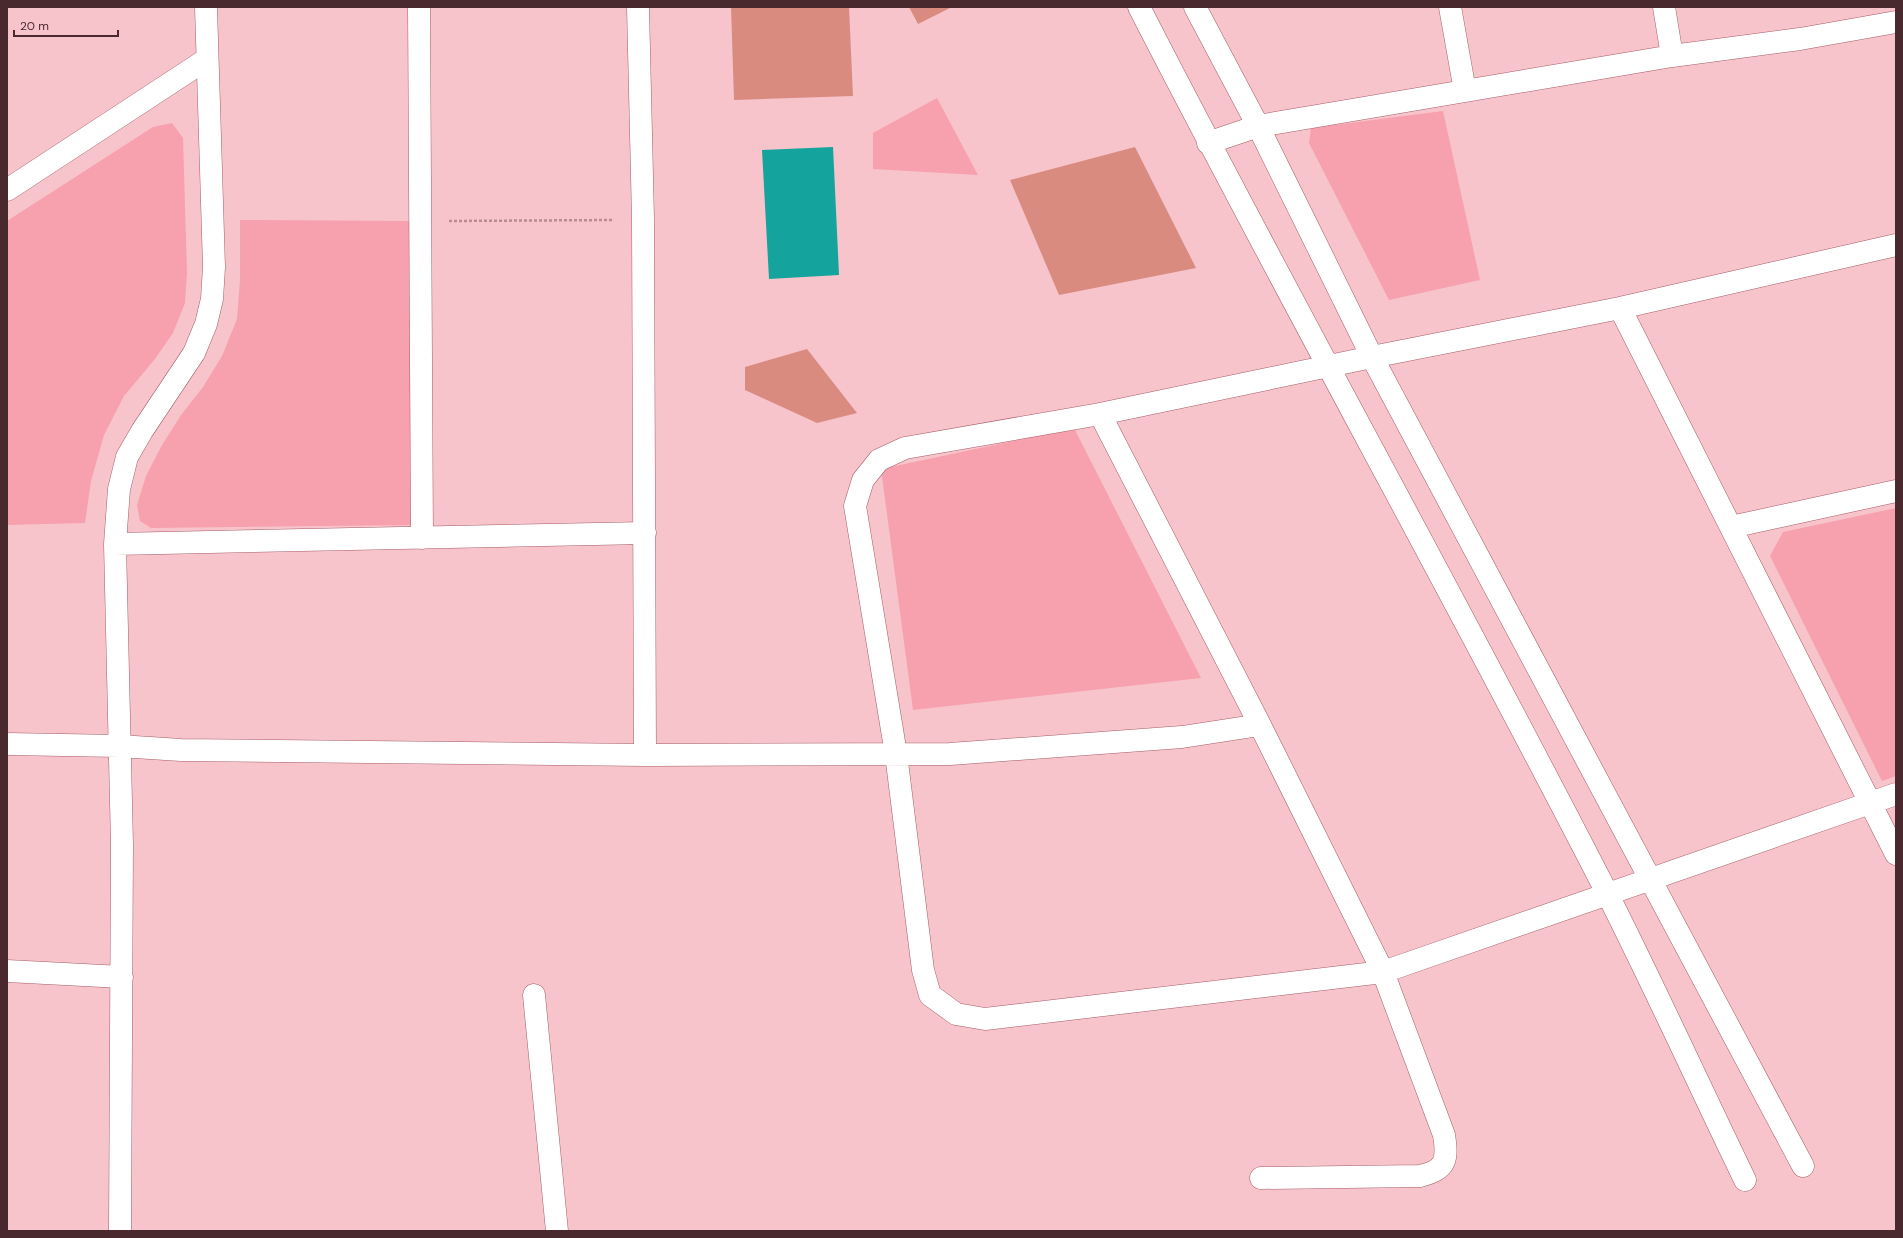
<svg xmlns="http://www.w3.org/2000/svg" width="1903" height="1238" viewBox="0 0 1903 1238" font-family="'DM Sans',sans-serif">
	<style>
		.green { fill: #f7a0ae }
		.water { fill: #15a49d }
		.building { fill: #da8b7f }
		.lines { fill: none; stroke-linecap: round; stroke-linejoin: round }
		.street-casing { stroke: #a75c69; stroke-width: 23 }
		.path { stroke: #b88c92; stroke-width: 2.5; stroke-dasharray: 3 2; stroke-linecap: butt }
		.street { stroke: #fff; stroke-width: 22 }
	</style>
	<rect width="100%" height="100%" fill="#f7c4cb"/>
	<path class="green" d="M937,98l41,77 -105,-6v-36z
		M1443,111l37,169 -91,20 -80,-157 2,-15z
		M172,123l11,15 4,135 -2,30 -12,30 -18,26 -31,37 -20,39 -13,46 -6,42 -78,2v-304l146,-94z
		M240,220l169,1 4,304 -262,3 -11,-7 -3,-16 9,-29 16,-31 19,-30 22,-28 19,-31 15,-37 3,-39z
		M1074,428l127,250 -288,32 -32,-241z
		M1896,508v268l-14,5 -112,-225 13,-24z"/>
	<path class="water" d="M833,147l6,128 -70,4 -7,-129z"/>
	<path class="building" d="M731,7h118l4,89 -119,4z
		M909,7h43l-34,17z
		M1135,147l61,121 -137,27 -49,-115z
		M807,349l50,64 -40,10 -72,-33v-23z"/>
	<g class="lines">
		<defs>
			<path id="street" d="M419,7l3,531
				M638,7l5,212 2,536
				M1139,7c152,297 316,589 468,886 48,95 92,192 138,287
				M1195,7l63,119 114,231 431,809
				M1450,7l15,84
				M1664,7l8,49
				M1208,143l50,-17 414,-70 128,-17 96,-17
				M7,190l200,-131
				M1896,245l-276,63 -248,49 -272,57 -195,34 -26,12 -16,20 -8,26 41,248 27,216 7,25 26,19 29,5 398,-47 513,-178
				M1620,308l276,546
				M1100,414l160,311 123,247 61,163c4,25 2,35 -24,41l-159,2
				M1731,527l165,-36
				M115,544l530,-11
				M7,744l112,2 62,4 464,5 305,-1 232,-17 78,-12
				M7,971l115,6
				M534,995l23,236
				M120,1231l2,-386 -7,-301 4,-55 8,-32 15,-26 52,-78 12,-29 6,-25 2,-32 -8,-260"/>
		</defs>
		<use href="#street" class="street-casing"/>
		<path class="path" d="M449,221l165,-1"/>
		<use href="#street" class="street"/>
	</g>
	<rect width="1903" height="1238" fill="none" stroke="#49292e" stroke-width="16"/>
	<path d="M14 30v6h104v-6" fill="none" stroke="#49292e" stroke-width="2"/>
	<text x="20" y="30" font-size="12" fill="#49292e" stroke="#f7c4cb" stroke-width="3" paint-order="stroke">20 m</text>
</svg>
